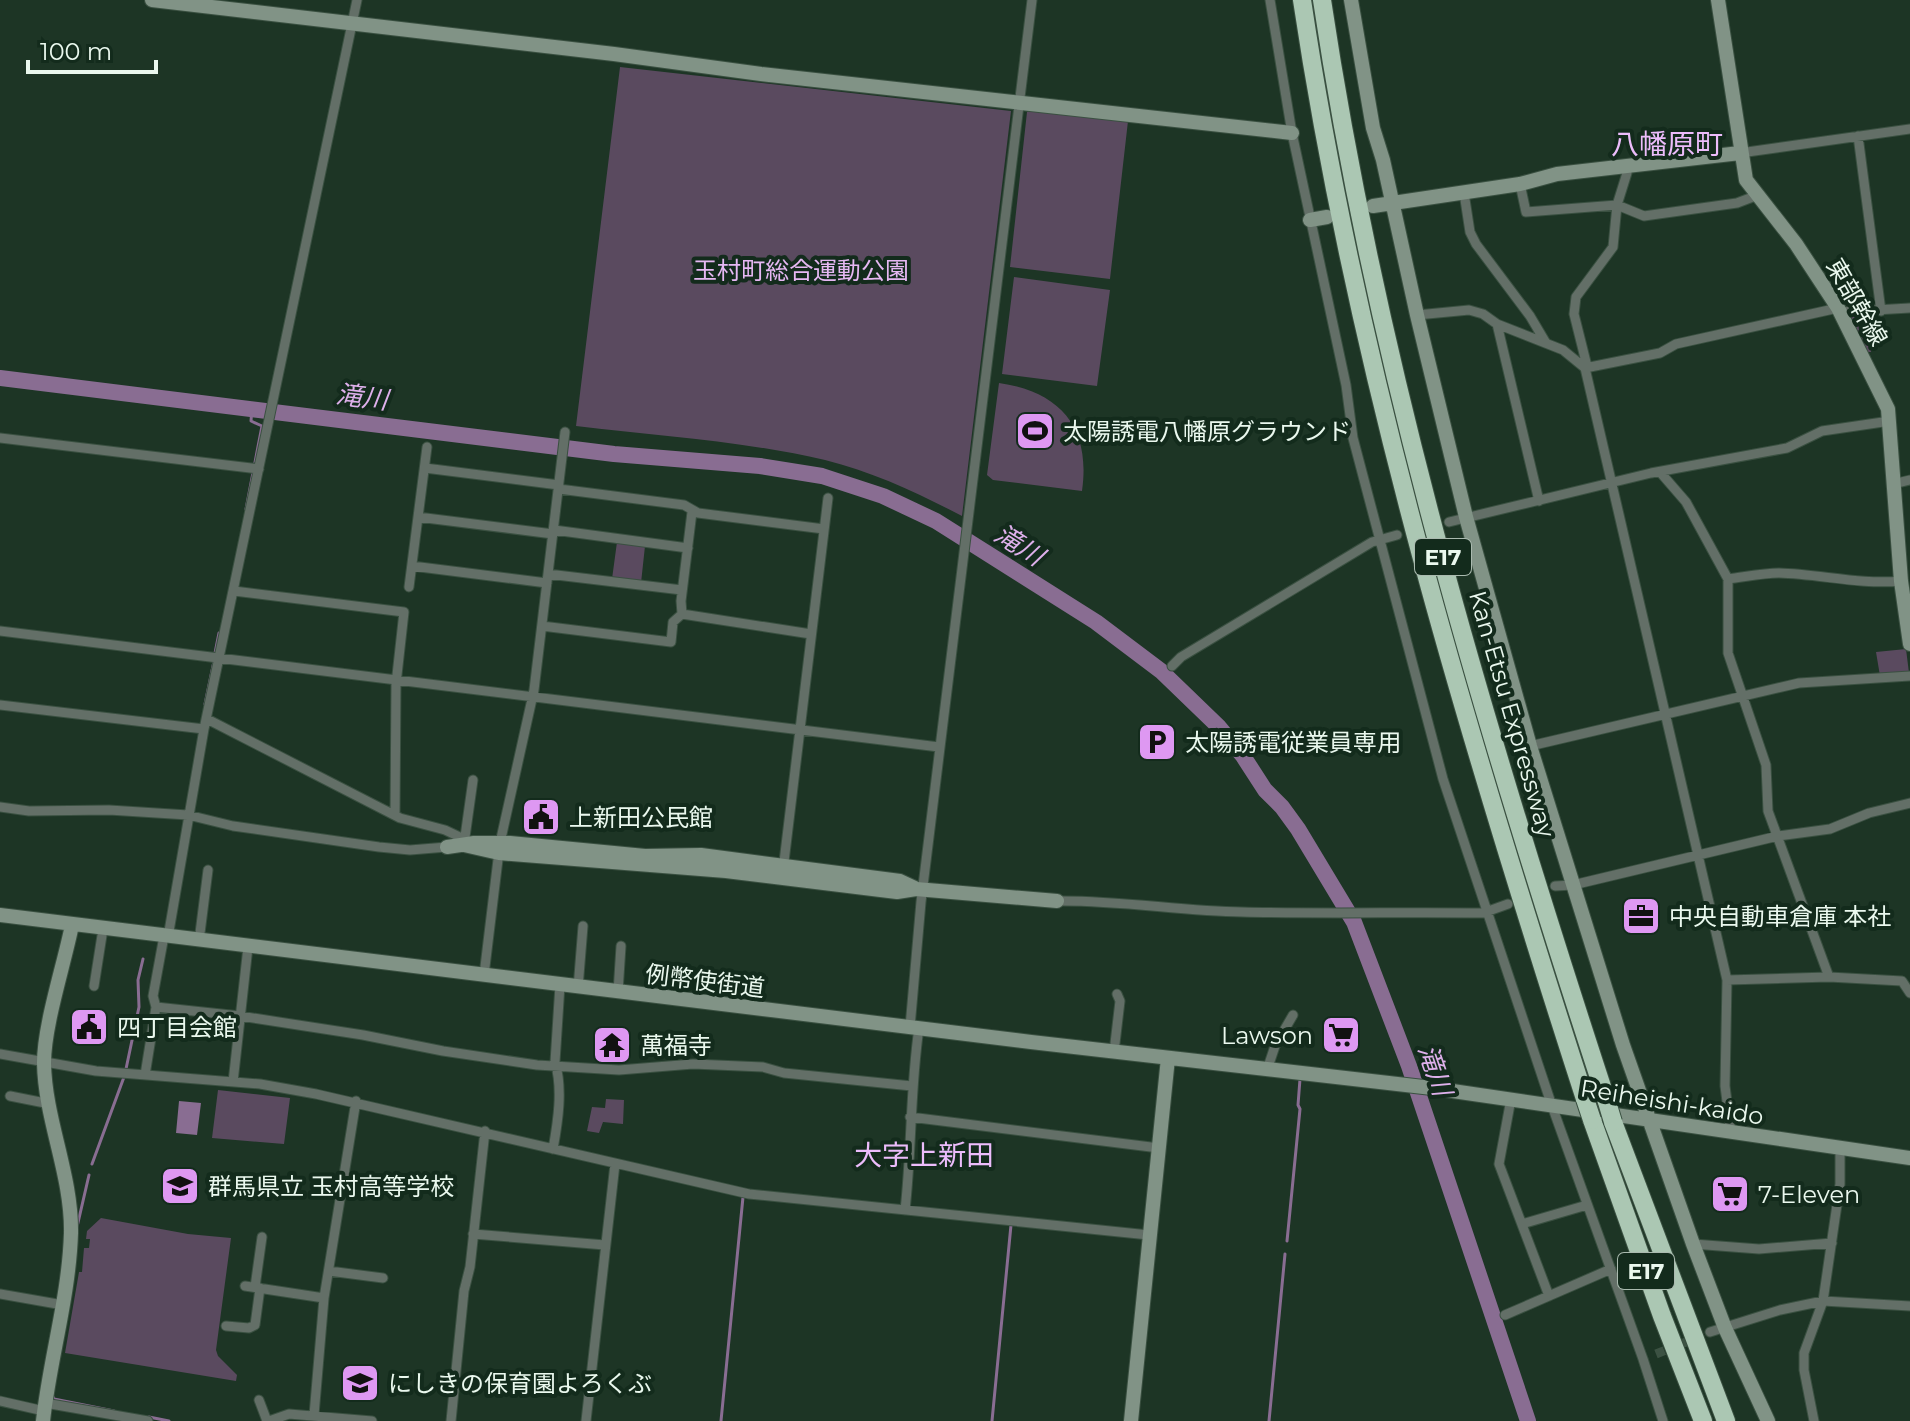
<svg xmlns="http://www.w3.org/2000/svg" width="1910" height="1421" viewBox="0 0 1910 1421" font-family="Montserrat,'Noto Sans JP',sans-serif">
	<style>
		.green { fill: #5a4a5f }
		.water { fill: #896d92 }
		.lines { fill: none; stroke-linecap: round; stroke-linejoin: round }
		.stream { stroke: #896d92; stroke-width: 3 }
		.river { stroke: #896d92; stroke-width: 16 }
		.street-tunnel { stroke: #3c5243; stroke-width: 9; stroke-dasharray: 9 4.5; stroke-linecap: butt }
		.street-casing { stroke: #3a5041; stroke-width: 11 }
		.secondary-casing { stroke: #3a5041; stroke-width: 16 }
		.highway-casing { stroke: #3a5041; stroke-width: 20 }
		.street { stroke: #636f67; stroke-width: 9 }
		.secondary { stroke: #819386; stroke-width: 14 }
		.highway { stroke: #abc7b3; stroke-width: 18 }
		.highway-bridge-casing { stroke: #3a5041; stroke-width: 20; stroke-linecap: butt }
		.highway-bridge { stroke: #abc7b3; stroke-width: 18 }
		.labels { text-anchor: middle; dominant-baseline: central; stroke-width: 8; stroke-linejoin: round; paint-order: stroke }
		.shield { fill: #132b1c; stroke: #aabaaf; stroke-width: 2 }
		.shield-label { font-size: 22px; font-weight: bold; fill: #eaf8ee }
		.park-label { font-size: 24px; fill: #e6b8f3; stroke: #132b1c }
		.street-label { font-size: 24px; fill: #eaf8ee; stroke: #132b1c }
		.poi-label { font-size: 24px; fill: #eaf8ee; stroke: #132b1c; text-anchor: start }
		.water-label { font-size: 26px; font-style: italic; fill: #deb0eb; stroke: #132b1c }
		.quarter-label { font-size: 28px; fill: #ecbcfb; stroke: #132b1c }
	</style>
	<rect width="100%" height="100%" fill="#1d3525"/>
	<path class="green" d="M620,67l391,44 -49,405c-44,-23 -89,-44 -137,-56 -81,-19 -166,-24 -249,-34z
		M1031,110l97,11 -18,158 -100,-12 17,-155z
		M1014,277l96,13 -13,96 -95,-12z
		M1848,314h27l-4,38h-4z
		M999,383c62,9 92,45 83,108l-89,-11 -6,-5z
		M617,542l28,4 -4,37 -29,-4z
		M1906,649l3,24 -29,3 -4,-24z
		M218,1090l72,8 -6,46 -72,-6z
		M606,1099l18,1 -1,24 -20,-2 -4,11 -12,-2 5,-24 13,1z
		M101,1218l87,16 43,4 -15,112 2,6 19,19 -1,6 -171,-28 14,-81h3l2,-24h5l1,-9h-4l1,-8z"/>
	<path class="water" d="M179,1101l22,2 -4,32 -21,-2z"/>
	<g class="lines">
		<path class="stream" d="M246,509l16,-83 -11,-5 1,-13
			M215,653l4,-20
			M205,704l9,-43
			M126,1069l13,-62 -1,-27 5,-21
			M92,1164l32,-87
			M77,1227l12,-52
			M1287,1241l13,-132 -2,-4 2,-26
			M53,1397l1,2 60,12
			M149,1417l20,4
			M721,1421l22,-224
			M992,1421l19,-196
			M1269,1421l16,-167"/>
		<path class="river" d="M0,378l614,76 146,12 62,10 61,20 53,25 160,101 65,49 58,56 24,29 22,34 17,17 16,22 56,93 55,144 119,355"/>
		<path class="street-tunnel" d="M1656,1354l40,-16"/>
		<defs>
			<path id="street" d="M1270,0l22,133 54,252 7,53 90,341 109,327 91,253 20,62
				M1858,136l23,175
				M1740,153l170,-24
				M1520,184l6,28 91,-7 27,11 93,-13 21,-8
				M1464,193l6,39 6,12 54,72 16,27
				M1840,312l70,-4
				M1417,315l52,-5 14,4 14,10 66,26 22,18 142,612 -2,106 6,47
				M1497,324l42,177
				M1587,366l-13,-52 2,-17 37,-50 4,-42 10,-32v-8
				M1585,368l75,-15 16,-9 162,-36
				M0,438l259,31
				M425,468l134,17
				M1660,472l26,30 42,77v74l38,112 2,46 61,166
				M1893,484l17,-4
				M559,489l125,16 14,8 126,16
				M418,517l135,17
				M1449,522l202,-49 136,-25 35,-17 68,-10
				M554,530l134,18
				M412,566l135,17
				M548,574l134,16
				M1728,579c17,-2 34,-6 51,-6 41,1 81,12 122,8
				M409,587l18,-140
				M234,591l170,21 -8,72 -1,131
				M682,614l129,20
				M682,614l-1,-13 11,-89
				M542,626l129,16 2,-20 9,-8
				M0,631l939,116
				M1172,666l9,-9 191,-115 25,-7
				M0,705l204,24
				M207,719l193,99 45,12 19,9
				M1530,746l269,-63 111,-7
				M0,807l29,4 80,-1 79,5 45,11 146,21 31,3 37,-3
				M464,844l9,-64
				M783,870l45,-372
				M1555,886l18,-1 205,-49 52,-7 39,-16 41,-10
				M1057,901c62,-1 123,10 185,11 80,2 161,0 241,1l25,-9
				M168,937l36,-208 153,-729
				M199,941l9,-71
				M484,975l16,-132 34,-153 31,-258
				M1727,980l102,-3 73,4 8,12
				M94,986l9,-57
				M578,988l5,-62
				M618,992l3,-46
				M156,1007l84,9 123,19 80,16 94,14 82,5 74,-6 70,3 21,6 128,13
				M910,1027l11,-125 111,-902
				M1114,1052l6,-51 -3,-7
				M0,1054l96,17 164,13 56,10 433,100 400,41
				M1267,1070l8,-24 18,-31
				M145,1075l11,-68 -3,-11 11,-60
				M233,1082l15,-135
				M10,1096l40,8
				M1511,1099l-12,65 50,132
				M910,1117l249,31
				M553,1149c5,-28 10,-60 2,-87l5,-77
				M905,1210c7,-61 5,-121 14,-182
				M1522,1224l65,-19
				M473,1234l132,11
				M1693,1244l66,5 73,-6
				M329,1271l54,7
				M245,1286l79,12
				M255,1287l7,-50
				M0,1294l63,11
				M1505,1315l106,-46
				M226,1326l23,2 6,-3 5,-37
				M1710,1332l70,-22 43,-9 87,5
				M259,1400l8,21
				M0,1401l44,10
				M45,1403l103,18
				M314,1415l10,-117 32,-197
				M269,1421l20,-7 83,7
				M451,1421l13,-130 6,-24 15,-136
				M586,1421l29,-257
				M1814,1421l-10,-51v-17l19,-52 17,-117v-36"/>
			<path id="secondary" d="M152,0l462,54 147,20 531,59
				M1351,0l22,128 10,32 34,155 49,202 64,229 93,299 70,199 32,84 43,93
				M1718,0l28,180 50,64 42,64 50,101 13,172 9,63
				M1373,206l147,-22 37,-10 183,-21
				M1310,220l17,-3
				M464,845l35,8 227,18 171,21 19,-3 141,12
				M447,847l27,-4h36l135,13 56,-1 199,26 15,7
				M0,915l1031,127 401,46 478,70
				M43,1421c7,-63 26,-124 28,-188 1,-58 -26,-113 -27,-170 0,-38 20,-98 28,-138
				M1131,1421l37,-363"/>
			<path id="highway" d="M1302,0c56,374 167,740 283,1099
				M1322,0c56,375 167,742 285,1102
				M1592,1120l70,196 41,105
				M1613,1122l113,299"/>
		</defs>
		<use href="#street" class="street-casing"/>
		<use href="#secondary" class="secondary-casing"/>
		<use href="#highway" class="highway-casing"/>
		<use href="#street" class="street"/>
		<use href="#secondary" class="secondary"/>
		<use href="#highway" class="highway"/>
		<defs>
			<path id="highway-bridge" d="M1585,1099l7,21
				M1607,1102l6,20"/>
		</defs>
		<use href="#highway-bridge" class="highway-bridge-casing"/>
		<use href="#highway-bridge" class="highway-bridge"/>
	</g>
	<defs>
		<symbol id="stadium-square" viewBox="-11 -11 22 22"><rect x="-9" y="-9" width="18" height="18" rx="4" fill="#de98f2" stroke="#132b1c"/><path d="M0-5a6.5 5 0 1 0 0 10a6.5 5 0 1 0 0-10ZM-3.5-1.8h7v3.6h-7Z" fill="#111"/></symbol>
		<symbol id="parking-square" viewBox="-11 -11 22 22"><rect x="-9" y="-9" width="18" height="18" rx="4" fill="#de98f2" stroke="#132b1c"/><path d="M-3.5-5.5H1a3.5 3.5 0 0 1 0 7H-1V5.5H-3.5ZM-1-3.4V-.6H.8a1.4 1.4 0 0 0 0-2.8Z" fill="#111"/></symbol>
		<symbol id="civic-square" viewBox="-11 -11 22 22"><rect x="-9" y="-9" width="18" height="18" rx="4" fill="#de98f2" stroke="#132b1c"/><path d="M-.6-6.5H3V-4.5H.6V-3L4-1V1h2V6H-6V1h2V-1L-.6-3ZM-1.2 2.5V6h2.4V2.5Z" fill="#111"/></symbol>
		<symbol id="office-square" viewBox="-11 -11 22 22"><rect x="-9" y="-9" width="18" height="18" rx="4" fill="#de98f2" stroke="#132b1c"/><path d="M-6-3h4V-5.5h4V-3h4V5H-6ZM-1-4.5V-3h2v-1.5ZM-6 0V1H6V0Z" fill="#111"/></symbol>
		<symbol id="supermarket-square" viewBox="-11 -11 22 22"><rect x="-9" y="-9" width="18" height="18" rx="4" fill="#de98f2" stroke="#132b1c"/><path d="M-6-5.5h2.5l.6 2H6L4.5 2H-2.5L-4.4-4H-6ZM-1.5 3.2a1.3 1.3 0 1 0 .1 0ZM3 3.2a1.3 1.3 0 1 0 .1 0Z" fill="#111"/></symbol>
		<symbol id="temple-square" viewBox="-11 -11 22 22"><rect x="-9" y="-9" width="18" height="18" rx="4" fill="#de98f2" stroke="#132b1c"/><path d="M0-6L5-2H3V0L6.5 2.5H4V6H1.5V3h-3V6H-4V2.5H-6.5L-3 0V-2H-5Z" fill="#111"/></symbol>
		<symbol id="school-square" viewBox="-11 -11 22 22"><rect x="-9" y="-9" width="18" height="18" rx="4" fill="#de98f2" stroke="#132b1c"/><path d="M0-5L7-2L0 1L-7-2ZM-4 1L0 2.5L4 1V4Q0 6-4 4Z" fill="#111"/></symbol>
	</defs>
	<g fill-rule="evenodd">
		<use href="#stadium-square" x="1013" y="409" width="44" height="44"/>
		<use href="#parking-square" x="1135" y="720" width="44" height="44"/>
		<use href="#civic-square" x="519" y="795" width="44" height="44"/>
		<use href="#office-square" x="1619" y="894" width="44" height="44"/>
		<use href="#civic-square" x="67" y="1005" width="44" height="44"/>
		<use href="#supermarket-square" x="1319" y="1013" width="44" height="44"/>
		<use href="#temple-square" x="590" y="1023" width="44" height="44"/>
		<use href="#school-square" x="158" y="1164" width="44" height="44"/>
		<use href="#supermarket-square" x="1708" y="1172" width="44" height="44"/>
		<use href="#school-square" x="338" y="1361" width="44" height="44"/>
	</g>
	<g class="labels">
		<g class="shield">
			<rect x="1415" y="539" width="56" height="36" rx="6"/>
			<rect x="1618" y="1253" width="56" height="36" rx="6"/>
		</g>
		<g class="shield-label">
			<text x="1443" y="557">E17</text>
			<text x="1646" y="1271">E17</text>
		</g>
		<g class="park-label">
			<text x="801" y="270">玉村町総合運動公園</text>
		</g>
		<g class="street-label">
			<text transform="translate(1857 302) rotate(60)">東部幹線</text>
			<text transform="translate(1512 714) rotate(74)">Kan-Etsu Expressway</text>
			<text transform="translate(705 981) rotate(7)">例幣使街道</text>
			<text transform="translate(1672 1102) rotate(9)">Reiheishi-kaido</text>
		</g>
		<g class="poi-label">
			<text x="1063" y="431">太陽誘電八幡原グラウンド</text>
			<text x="1185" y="742">太陽誘電従業員専用</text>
			<text x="569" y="817">上新田公民館</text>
			<text x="1669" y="916">中央自動車倉庫 本社</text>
			<text x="117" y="1027">四丁目会館</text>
			<text x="1313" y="1035" text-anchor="end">Lawson</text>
			<text x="640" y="1045">萬福寺</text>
			<text x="208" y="1186">群馬県立 玉村高等学校</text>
			<text x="1758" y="1194">7-Eleven</text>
			<text x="388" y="1383">にしきの保育園よろくぶ</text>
		</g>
		<g class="water-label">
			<text transform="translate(362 397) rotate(7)">滝川</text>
			<text transform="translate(1019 545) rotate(32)">滝川</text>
			<text transform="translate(1435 1070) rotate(71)">滝川</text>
		</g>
		<g class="quarter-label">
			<text x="1667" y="144">八幡原町</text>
			<text x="924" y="1155">大字上新田</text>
		</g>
	</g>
	<path d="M28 60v12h128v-12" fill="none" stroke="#eaf8ee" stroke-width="4"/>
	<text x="40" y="60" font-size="24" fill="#eaf8ee" stroke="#132b1c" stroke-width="6" paint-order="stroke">100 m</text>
</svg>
